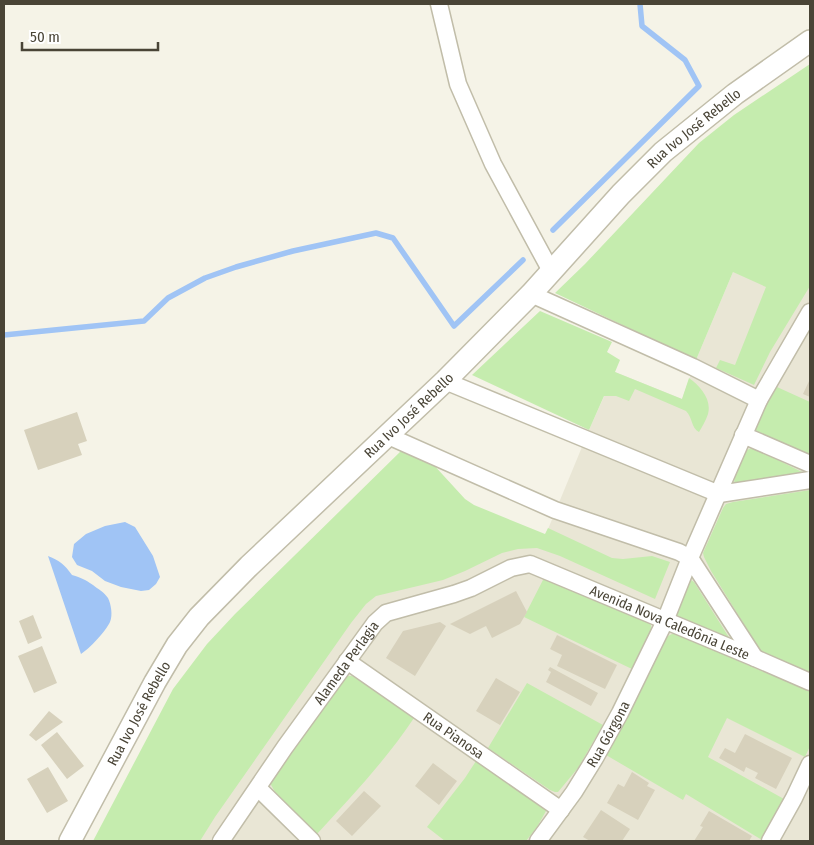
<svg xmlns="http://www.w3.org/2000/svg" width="814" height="845" viewBox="0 0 814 845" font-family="'Fira Sans Condensed',sans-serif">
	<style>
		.residential { fill: #e9e6d5 }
		.green { fill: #c5ecae }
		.water { fill: #a0c4f5 }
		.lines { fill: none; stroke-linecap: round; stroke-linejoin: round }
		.stream { stroke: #a0c4f5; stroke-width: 5.5 }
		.building { fill: #d7d1bc }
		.minor-casing { stroke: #c1bda9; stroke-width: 19 }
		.tertiary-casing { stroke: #c1bda9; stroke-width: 24 }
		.minor { stroke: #fff; stroke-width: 16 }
		.tertiary { stroke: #fff; stroke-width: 21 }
		.labels { text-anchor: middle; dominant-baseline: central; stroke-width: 4; stroke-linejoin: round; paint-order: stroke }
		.street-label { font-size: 14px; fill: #494436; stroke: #fff }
	</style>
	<rect width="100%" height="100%" fill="#f5f3e7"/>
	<path class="residential" d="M810,166v675h-635l178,-257 193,-50 43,-104 26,-58 67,27 14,-39 37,-88z"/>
	<path class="green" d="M810,64v222l-40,66 -16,33 -38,-17 4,-8 15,5 31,-78 -33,-15 -37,88 -141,-67 30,-29 114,-121 35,-28z
		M540,311l72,31 -5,10 13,8 -5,12 67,27 7,-21c11,8 23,21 19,36 -2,6 -6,13 -9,18 -8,-4 -6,-14 -13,-21l-51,-22 -6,12 -13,-5h-12l-15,34 -117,-55z
		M777,387l33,15v55l-52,-24 -4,-5 1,-4z
		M752,448l6,2 44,22 -3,1 -65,10 1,-7 12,-26z
		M402,450l30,13 33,36 9,6 71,29 3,-6 64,30 11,1 29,-3 18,6 -15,37 -95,-43 -23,-8 -19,1 -16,4 -37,18 -22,9 -67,16 -10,8 -15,19 -136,194 -15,24h-107l80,-152 34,-45 28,-30z
		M810,490v186l-47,-21 -52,-84 -7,-14 -1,-4 20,-45 3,-4 7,-2z
		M544,578l104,44 3,3v5l-17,40 -110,-53z
		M691,580l3,2 36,57 -52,-22 -2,-4 13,-31z
		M672,634h5l87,38 46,19v55l-5,11 -78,-39 -19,39 76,42 -22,41 -76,-46 -3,6 -77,-45 40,-75 18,-40 4,-4z
		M346,676h6l7,4 55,38c-28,42 -63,79 -97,116l-42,-42 -5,-9 2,-4 71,-100z
		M527,683l76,42 -25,43 -20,24h-3l-5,-2 -62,-42z
		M476,761l67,45 3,5 -9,16 -11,14h-81l-18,-14 38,-49z"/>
	<path class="water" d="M125,522l10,5 18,29 7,21 -4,7 -7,6 -8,1 -20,-4 -16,-6 -13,-10 -15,-6 -5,-8 2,-13 12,-10 19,-8z
		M48,556c12,5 16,8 24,19 10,3 12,4 21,10 5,4 11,7 15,13 3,6 5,17 2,24 -5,10 -20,26 -29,32z"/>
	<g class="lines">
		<path class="stream" d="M553,230l146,-144 -14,-26 -43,-34 -2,-22
			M4,335l140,-14 24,-23 37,-20 31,-11 57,-16 83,-18 17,5 61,88 69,-66"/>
	</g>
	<path class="building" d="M810,379v18l-7,-3z
		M77,412l10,29 -9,3 4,11 -44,15 -14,-40z
		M516,591l11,21 -7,12 -28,14 -6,-12 -16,8 -20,-10z
		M33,615l9,23 -14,6 -9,-23z
		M440,622l6,4 -31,50 -29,-18 17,-27z
		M557,635l60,30 -12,24 -48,-23 5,-11 -12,-6z
		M42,646l15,37 -23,10 -16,-37z
		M550,667l48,26 -7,13 -45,-24 5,-10 -3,-2z
		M496,678l24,14 -20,33 -24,-14z
		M49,711l14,11 -27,19 -7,-6z
		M57,732l27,34 -17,13 -26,-34z
		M745,734l47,24 -16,31 -21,-11 3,-5 -12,-6 -2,5 -25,-14 6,-10 10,5z
		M433,763l24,18 -18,24 -24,-19z
		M48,767l20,34 -21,12 -20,-34z
		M632,772l17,11 -2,3 8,4 -17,30 -31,-17 11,-19 6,3z
		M364,791l17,15 -29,30 -16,-15z
		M601,810l29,19 -8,12h-32l-7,-4z
		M709,811l43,25 -3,5h-55l9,-14 -3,-1z"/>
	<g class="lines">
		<defs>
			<g id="minor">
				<path d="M439,4l19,80 35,80 59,109"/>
				<path d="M531,294l162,73 66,33"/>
				<path d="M445,381l274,113 91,-14"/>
				<path d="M386,435l169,75 124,42 11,6 65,100"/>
				<path d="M743,435l67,29"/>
				<path id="s1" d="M347,661l214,149"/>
				<path d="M258,788l54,53"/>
				<path id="s2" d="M221,841l64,-94 90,-124 11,-10 68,-19 17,-6 40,-20 19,-4 225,94 55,24"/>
				<path id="s3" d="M538,841l36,-49 21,-34 25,-45 45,-92 25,-63 69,-158 51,-88"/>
				<path d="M770,841l24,-43 16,-34"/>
			</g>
			<g id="tertiary">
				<path id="s4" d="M70,841l85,-159 22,-37 22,-28 50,-51 196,-185 86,-87 90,-100 42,-42 72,-58 75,-53"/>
			</g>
		</defs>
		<use href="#minor" class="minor-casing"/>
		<use href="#tertiary" class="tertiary-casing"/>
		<use href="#minor" class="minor"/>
		<use href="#tertiary" class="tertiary"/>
	</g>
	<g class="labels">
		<g class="street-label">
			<text stroke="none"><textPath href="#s4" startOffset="955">Rua Ivo José Rebello</textPath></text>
			<text stroke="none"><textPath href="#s4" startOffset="550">Rua Ivo José Rebello</textPath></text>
			<text stroke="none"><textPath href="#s2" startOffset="586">Avenida Nova Caledônia Leste</textPath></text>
			<text stroke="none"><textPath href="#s2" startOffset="218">Alameda Perlagia</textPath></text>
			<text stroke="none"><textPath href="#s4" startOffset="145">Rua Ivo José Rebello</textPath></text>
			<text stroke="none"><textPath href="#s3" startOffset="128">Rua Górgona</textPath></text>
			<text stroke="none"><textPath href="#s1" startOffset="130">Rua Pianosa</textPath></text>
		</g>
	</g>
	<rect width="814" height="845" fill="none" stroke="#494436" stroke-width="10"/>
	<path d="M22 42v8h136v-8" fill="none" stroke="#494436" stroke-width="2.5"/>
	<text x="30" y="42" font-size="15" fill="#494436" stroke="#ffffff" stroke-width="4" paint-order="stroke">50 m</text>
</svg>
